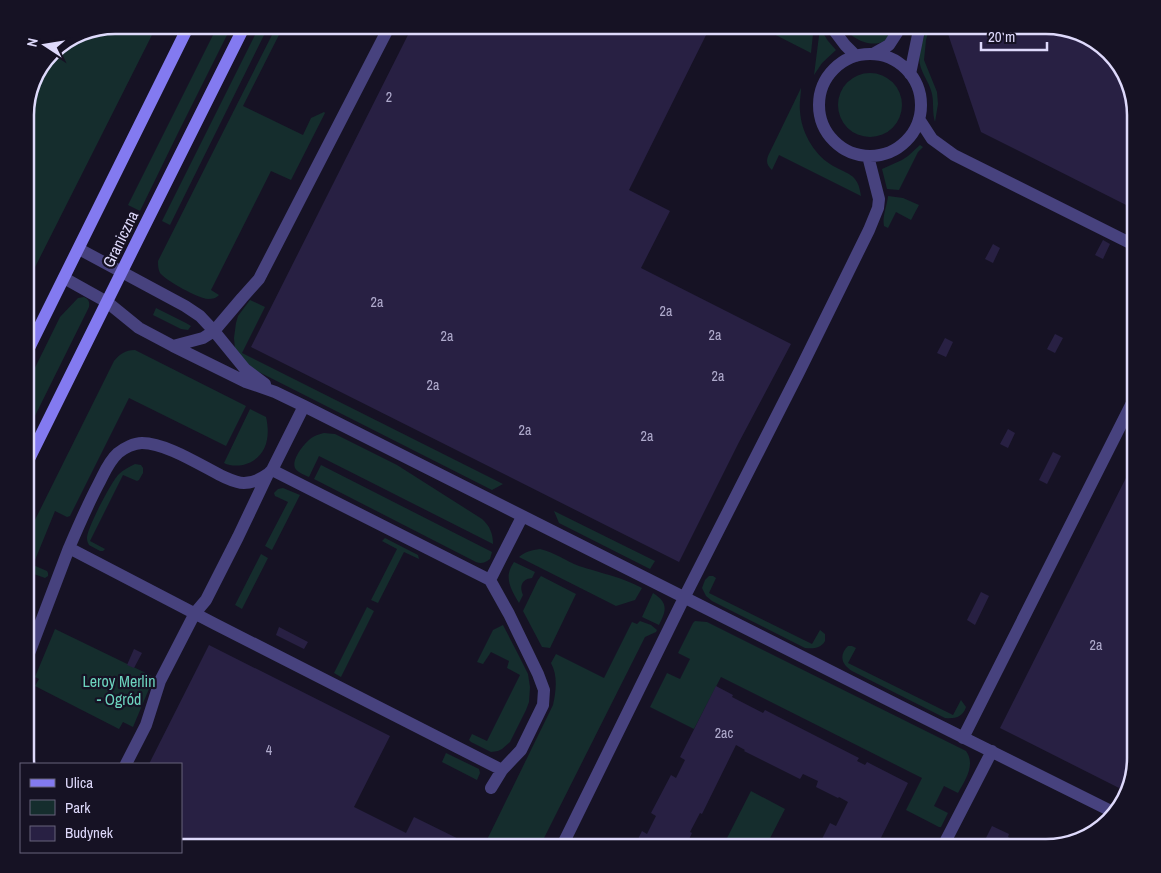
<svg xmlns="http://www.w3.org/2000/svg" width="1161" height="873" viewBox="0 0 1161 873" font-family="'Archivo Narrow',sans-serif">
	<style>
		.green { fill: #152d2d }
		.building { fill: #282043 }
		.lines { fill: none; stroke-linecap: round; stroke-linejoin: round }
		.service { stroke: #47427e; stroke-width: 12 }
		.secondary { stroke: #837af0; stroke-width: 12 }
		.labels { text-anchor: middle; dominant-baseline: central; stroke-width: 4.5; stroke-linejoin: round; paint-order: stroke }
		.number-label { font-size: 14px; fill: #b0abcd }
		.street-label { font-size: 16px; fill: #ded9fb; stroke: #161224 }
		.park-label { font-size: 16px; fill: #6cd3be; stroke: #161224 }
		.rim { fill: none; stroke: #ded9fb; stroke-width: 2.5 }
	</style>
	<rect width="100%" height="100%" fill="#161224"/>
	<path class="green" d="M114,25h43l-132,262v-179l9,-33 21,-28z
		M218,25h14l-55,110 -37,76 -12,-6z
		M260,25h9l-99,200 -8,-4z
		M277,25h7l-41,81 60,29 8,-17 13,-6 1,1 -34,67 -20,-9 -60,119 8,5c-3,3 -6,4 -11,4 -10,-1 -42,-18 -48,-26 -2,-4 -2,-8 -2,-12z
		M756,25h54l3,9 -2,19z
		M842,25h54c-3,5 -7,13 -12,16 -14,8 -35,-4 -42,-16z
		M928,25h2l-4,15 -2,20 13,32 1,12 -3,18c-3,-10 -1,-19 -3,-28 -2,-10 -8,-17 -11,-26 -5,-14 3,-30 7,-43z
		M820,28l8,13 8,9 -14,13 -8,12z
		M838 105a32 32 0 1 1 64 0a32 32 0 1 1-64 0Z
		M801,88c0,7 -2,15 -1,23 1,20 13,42 30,53 17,11 28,8 31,32l-82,-41 -7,15c-5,-5 -6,-8 -4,-14z
		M920,145l3,2 -5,5 -19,38 -12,-1 -5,-20 20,-9 6,-4z
		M888,196l15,2 16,7 -8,15 -15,-8 -8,16 -4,-2c-2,-10 3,-20 4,-30z
		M84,297c4,2 6,4 5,10l-64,129v-48l35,-71 18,-19z
		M250,300l15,7 -23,46 261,131 -11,6 -243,-123 -14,-18 -1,-11 2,-15 2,-7z
		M156,308l30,15 5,3 -3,4 -7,-1 -28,-14z
		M135,350l111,56 -20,40 -97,-48 -59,118 -3,1 -12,-6 -22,54 14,6 1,2v3l-3,2 -14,-5 -6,14v-47l89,-179c6,-7 11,-11 21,-11z
		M250,409l16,8c5,21 0,42 -23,48 -7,1 -13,1 -19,-2z
		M324,433l11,1 62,31 85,54c8,7 11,15 11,25l-174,-88 -10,21c-5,-2 -12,-5 -14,-9 -4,-9 11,-27 18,-31 3,-2 7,-3 11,-4z
		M135,464l6,1 2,3v5l-4,7 -2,1 -14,-6 -33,66 15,8 -2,2h-3l-11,-6c-1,-2 -2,-4 -2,-7 0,-10 24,-55 31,-63 5,-5 11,-8 17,-11z
		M321,465l171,87 -2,7c-5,4 -9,5 -14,3l-162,-83z
		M283,488l17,7 -28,55 -7,-4 23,-44 -13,-6 -1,-3 4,-4z
		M554,511l101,50 -5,8 -91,-46z
		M385,538l33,17 1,4 -15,-7 -26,51 -7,-3 26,-51 -15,-8z
		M540,549c14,3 26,12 39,17 21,7 43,11 63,22l-7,12 -19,6 -97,-49c6,-5 12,-7 21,-8z
		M261,554l7,4 -26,51 -7,-4z
		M514,562l21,10 -3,6c-10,1 -13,8 -9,17l-4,8c-8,-14 -16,-26 -5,-41z
		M541,576l35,18 -26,54 -8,-1 -19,-36 15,-31z
		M709,576h4l3,2 -7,15 103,51 8,-14 5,4v7c-4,7 -11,8 -20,7l-93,-47 -6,-5 -4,-8 3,-8z
		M653,593c16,10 13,18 6,32l-17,-8z
		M367,607l7,4 -33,66 -7,-4z
		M640,621l11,4 6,5 -1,2 -11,5 -106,211h-56l70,-143c3,-14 5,-29 -2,-42l5,-9 48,24 28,-56 5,2z
		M695,621l12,1 259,129c10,14 -1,29 -8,42l-14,-7 -10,20 14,7 -7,14h-2l-33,-17 16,-32 -201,-101 -27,52 -44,-22 17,-34 13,6 10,-20 -12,-6 15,-30z
		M503,625l16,31 9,18 2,13 -1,15 -3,8 -16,32 -8,7 -4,2 -7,1 -20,-10 -2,-2 3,-6 15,7 33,-66 -13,-7 2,-7 -18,-9 -8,12 -6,-2 16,-32z
		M55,629l99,48 -21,50 -10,-5 -4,7 -84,-43 4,-7 -4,-2z
		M848,646h4l4,2 -8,15 105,52 8,-15 5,7c-3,10 -11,12 -21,11l-93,-47c-11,-7 -13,-16 -4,-25z
		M446,753l33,16 1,4 -3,7 -35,-18z
		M751,791l34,18 -20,39h-18l-20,-10z"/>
	<path class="building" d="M413,25h298l-82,165 41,21 -29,57 150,76 -53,100 -59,118 -428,-215z
		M945,25h102l54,19 26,31 9,39v96l-155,-78z
		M1103,240l7,4 -7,15 -8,-4z
		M993,244l7,4 -7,15 -8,-4z
		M1055,334l8,4 -8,15 -8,-4z
		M945,338l8,4 -7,15 -9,-4z
		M1008,429l7,4 -7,15 -8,-4z
		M1053,452l8,4 -14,28 -8,-4z
		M1136,458v301l-11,32 -125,-63z
		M981,592l8,4 -14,29 -8,-5z
		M279,627l29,15 -4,7 -28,-14z
		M209,645l181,91 -36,71 52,26 8,-16 63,31h-296v-84h-32z
		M134,649l8,4 -8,15 -7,-3z
		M716,686l17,9 -1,2 31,16 2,-3 94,48 -2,3 8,4 2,-3 41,21 -32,65h-52l2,-2 -6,-3 10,-20 6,3 12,-24 -9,-5 -1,1 -22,-11 2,-6 -15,-7 -3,5 -56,-28 1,-1 -9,-5 -34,69 -2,-1 -10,19 2,1 -7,15h-54l4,-8 2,1 5,-10 5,3 9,-18 -5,-3 20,-38 5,3 9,-18 -5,-3z
		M992,826l17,8 -1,3 21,11h-48z"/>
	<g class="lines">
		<path class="service" d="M830,25l15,20 11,11
			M873,54l16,-9 13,-20
			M819 105a51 51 0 1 1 102 0a51 51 0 1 1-102 0Z
			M910,74l10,-49
			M919,119l13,20 22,16 182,91
			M79,249l106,57 15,10 14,15 31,38 20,15
			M64,278l43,24 32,26 34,18 73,36 29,10 29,14 596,300 217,108
			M173,346l30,-8 11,-7 28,-33 17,-19 131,-254
			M268,474c-7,5 -15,9 -24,9 -8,0 -15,-4 -22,-7 -22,-11 -56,-33 -80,-33 -8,0 -18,5 -24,10 -10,9 -14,21 -20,32 -11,21 -20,42 -29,63l146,76 287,146 19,-20 22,-45 1,-15 -6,-16 -29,-60 -19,-34 -218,-110
			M490,580l32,-63
			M25,664l44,-116
			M963,738l173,-343
			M126,764l20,-39 14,-44 35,-68 11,-13 32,-63 30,-63 4,-4 32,-64
			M491,788l11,-18
			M561,848l123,-250 115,-226 70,-142 9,-22 1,-9 -11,-43
			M942,848l50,-97"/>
		<path class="secondary" d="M25,356l164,-331
			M25,467l115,-232 105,-210"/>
	</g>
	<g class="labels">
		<g class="number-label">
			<text x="389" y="97">2</text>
			<text x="377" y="302">2a</text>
			<text x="666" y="311">2a</text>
			<text x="715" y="335">2a</text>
			<text x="447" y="336">2a</text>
			<text x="718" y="376">2a</text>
			<text x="433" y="385">2a</text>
			<text x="525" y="430">2a</text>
			<text x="647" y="436">2a</text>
			<text x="1096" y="645">2a</text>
			<text x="724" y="733">2ac</text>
			<text x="269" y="750">4</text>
		</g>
		<g class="street-label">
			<text transform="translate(120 239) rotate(-64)">Graniczna</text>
		</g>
		<g class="park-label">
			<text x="119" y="681">Leroy Merlin<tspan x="119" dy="18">- Ogród</tspan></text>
		</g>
	</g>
	<path d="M0 0H1161V873H0ZM115 34H1046A81 81 0 0 1 1127 115V758A81 81 0 0 1 1046 839H115A81 81 0 0 1 34 758V115A81 81 0 0 1 115 34Z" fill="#161224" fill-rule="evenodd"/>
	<path class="rim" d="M115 34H1046A81 81 0 0 1 1127 115V758A81 81 0 0 1 1046 839H115A81 81 0 0 1 34 758V115A81 81 0 0 1 115 34Z"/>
	<rect x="20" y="763" width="162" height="90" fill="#161224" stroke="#66627a"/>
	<rect x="30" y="779" width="25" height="8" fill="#837af0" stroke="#66627a"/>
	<text x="65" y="788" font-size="15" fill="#ded9fb">Ulica</text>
	<rect x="30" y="800" width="25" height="15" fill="#152d2d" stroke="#66627a"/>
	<text x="65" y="813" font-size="15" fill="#ded9fb">Park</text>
	<rect x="30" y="826" width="25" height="15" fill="#282043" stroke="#66627a"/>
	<text x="65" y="838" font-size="15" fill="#ded9fb">Budynek</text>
	<g transform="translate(45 45) rotate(282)" stroke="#161224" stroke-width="4" paint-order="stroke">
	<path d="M0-4L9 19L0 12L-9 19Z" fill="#ded9fb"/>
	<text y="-8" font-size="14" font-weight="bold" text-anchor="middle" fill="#ded9fb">N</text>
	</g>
	<path d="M981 42v8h66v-8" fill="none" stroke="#ded9fb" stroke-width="2.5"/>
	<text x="988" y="42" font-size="15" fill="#ded9fb" stroke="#161224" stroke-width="4" paint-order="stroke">20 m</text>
</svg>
